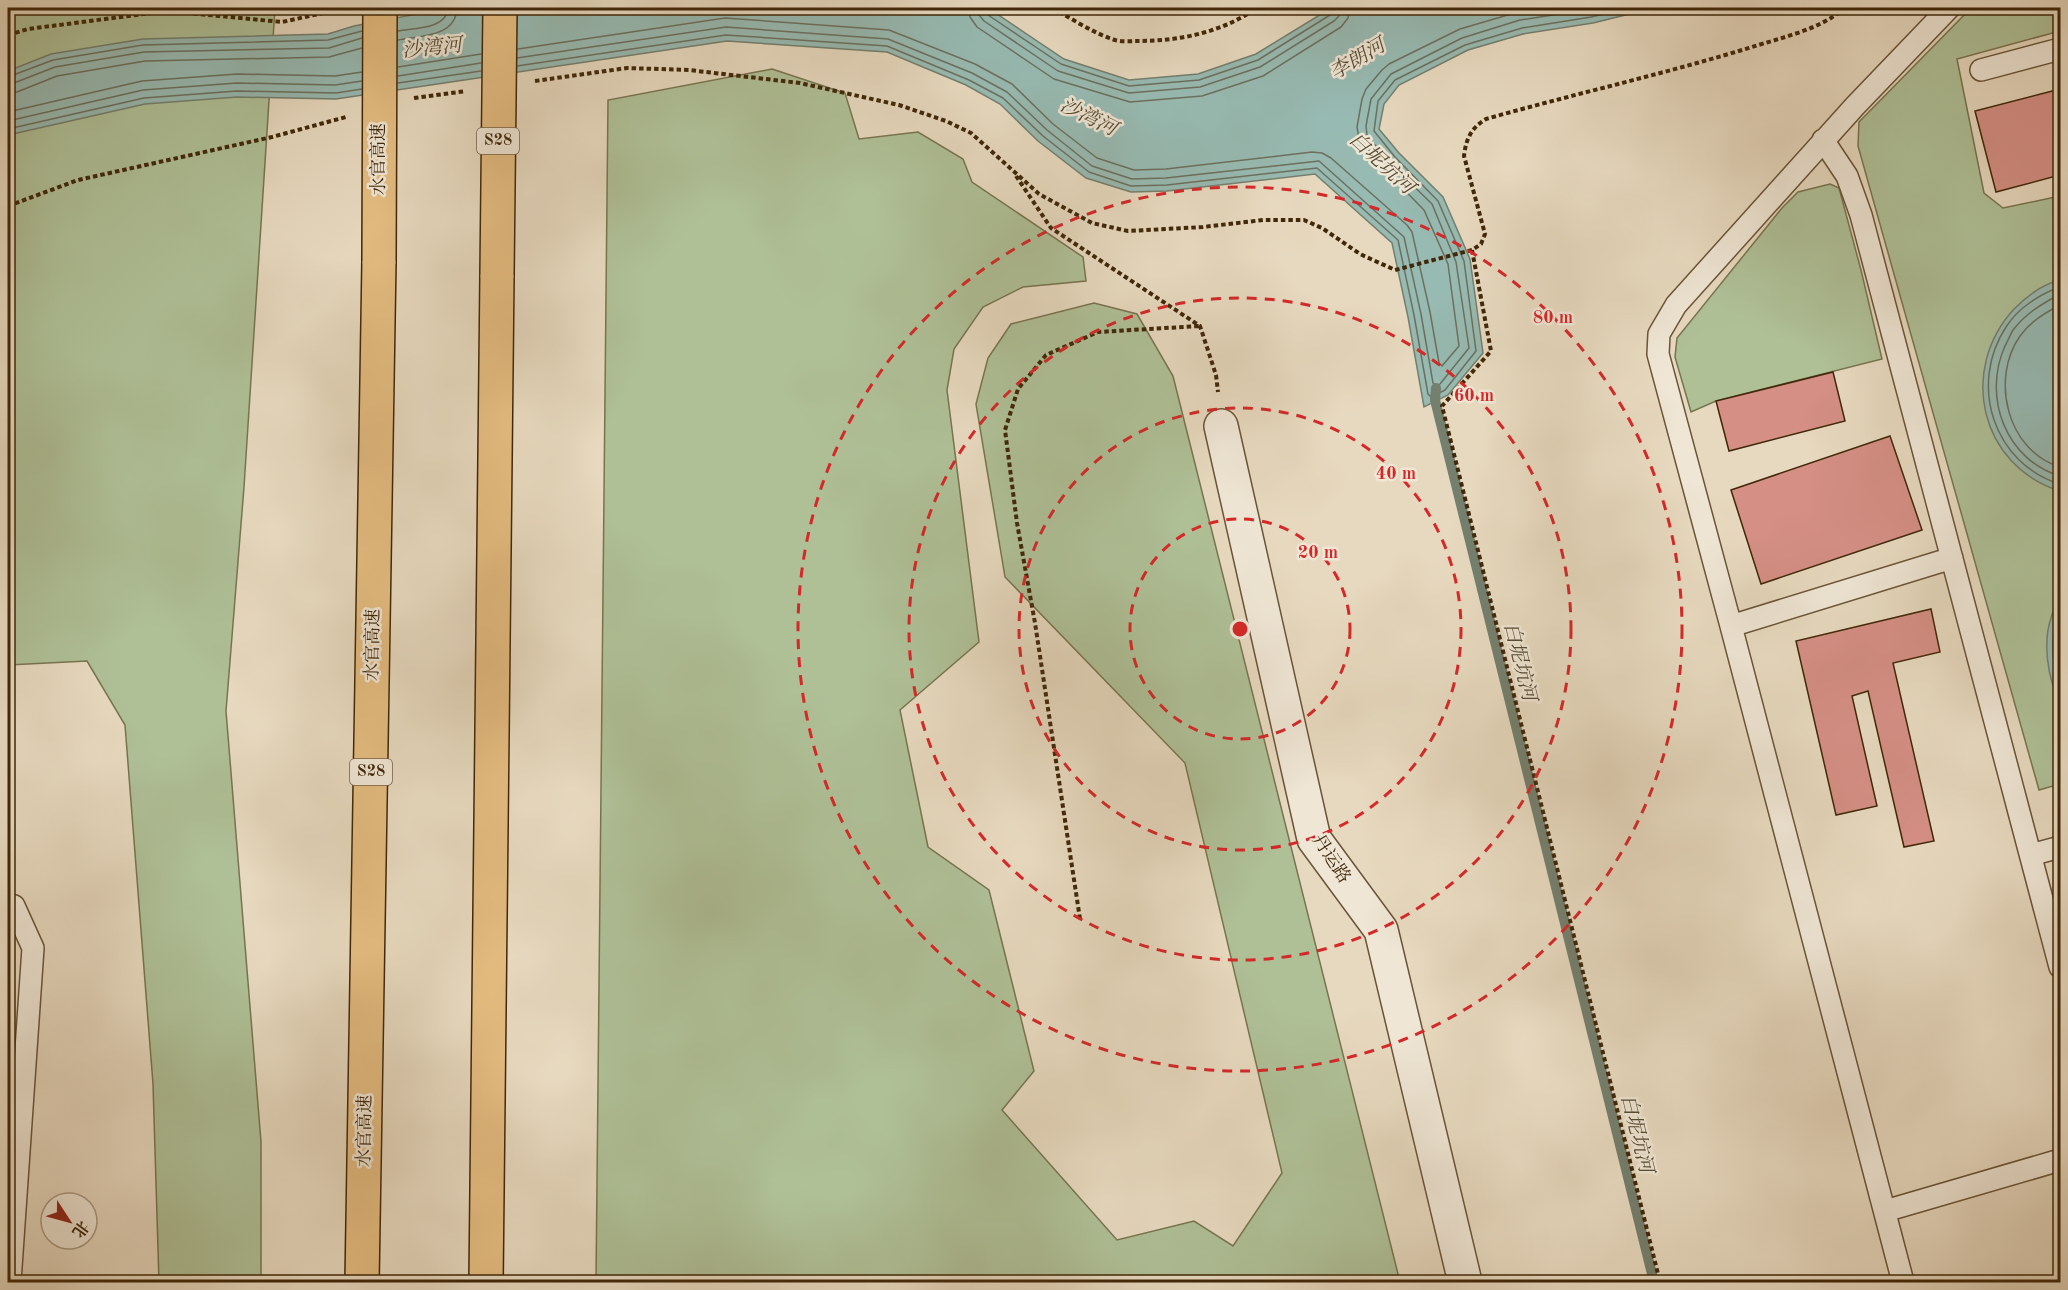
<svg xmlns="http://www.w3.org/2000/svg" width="2068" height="1290" viewBox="0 0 2068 1290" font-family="'Old Standard TT','Noto Serif SC',serif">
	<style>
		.green { fill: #afc097; stroke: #787450; stroke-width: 1.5 }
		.water { fill: #97bab2; stroke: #747f6e; stroke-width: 1.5 }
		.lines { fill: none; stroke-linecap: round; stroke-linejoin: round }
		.shore { stroke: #6c705e; stroke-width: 1.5 }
		.stream { stroke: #747f6e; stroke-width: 10 }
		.building { fill: #d58f85; stroke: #402709; stroke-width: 1.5 }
		.service-casing { stroke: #6a5436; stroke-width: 24 }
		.minor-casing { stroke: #6a5436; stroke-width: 36 }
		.motorway-casing { stroke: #402709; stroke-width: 36 }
		.path { stroke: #402709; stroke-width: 4; stroke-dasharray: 4.5 3; stroke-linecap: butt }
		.service { stroke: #efe6d5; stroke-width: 21 }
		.minor { stroke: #efe6d5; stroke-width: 33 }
		.motorway { stroke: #e4bc80; stroke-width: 33 }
		.motorway-bridge-casing { stroke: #402709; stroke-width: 36; stroke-linecap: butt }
		.motorway-bridge { stroke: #e4bc80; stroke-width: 33 }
		.ring { fill: none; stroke: #d62828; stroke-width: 3; stroke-dasharray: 10 8 }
		.labels { text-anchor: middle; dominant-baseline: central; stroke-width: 5; stroke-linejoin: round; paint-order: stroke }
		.shield { fill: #efe6d5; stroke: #746046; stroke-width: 1.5 }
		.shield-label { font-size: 16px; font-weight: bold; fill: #402709 }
		.street-label { font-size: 18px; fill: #402709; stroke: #efe6d5 }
		.water-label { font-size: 20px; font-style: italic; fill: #564c33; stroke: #efe6d5 }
		.centre { fill: #d62828; stroke: #efe6d5; stroke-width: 3 }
		.ring-label { font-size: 18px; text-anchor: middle; font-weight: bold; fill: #d62828; stroke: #efe6d5; stroke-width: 5; stroke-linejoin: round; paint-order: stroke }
	</style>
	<rect width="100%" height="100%" fill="#e7d9bf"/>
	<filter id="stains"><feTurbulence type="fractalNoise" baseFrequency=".00333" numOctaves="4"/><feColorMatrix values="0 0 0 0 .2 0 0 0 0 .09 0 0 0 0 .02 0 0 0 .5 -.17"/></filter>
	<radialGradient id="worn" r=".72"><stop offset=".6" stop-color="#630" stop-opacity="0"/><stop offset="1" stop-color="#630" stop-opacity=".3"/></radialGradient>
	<path class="green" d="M8,8h267l-31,479 -18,224 35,431v140h-102l-6,-198 -28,-359 -38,-64 -79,4z
		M1971,8h89v23l-103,28 27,134 19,15 57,-12v588l-21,6 -181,-644 1,-24z
		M772,69l73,24 14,46 59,-7 45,27 9,23 111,75 3,24 -63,6 -40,20 -29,42 -7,41 32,252 -79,68 28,137 61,43 45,181 -32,39 115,130 77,-19 39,25 49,-73 -97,-410 -180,-186 -29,-173 12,-46 23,-34 83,-21 43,11 36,62 227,906h-804l12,-1182z
		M1830,184l9,4 22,82 21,89 -166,42 -25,11 -16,-55 2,-19 105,-130 16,-16z"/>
	<path class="water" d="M448,8h540l76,51 65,21 69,-6 58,-20 75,-46h323l-61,15 -70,11 -55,16 -69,35 -15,19 -5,25 20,24 44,44 27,62 13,94 -35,42 -24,12 -16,-90 -16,-74 -77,-69 -148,17 -36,1 -45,-14 -48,-37 -38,-37 -34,-19 -79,-33 -160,-11 -391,58 -99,-2 -92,7 -137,31v-64l43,-17 92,-15 185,-5 26,-8z
		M2060,280v211c-80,-25 -102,-121 -46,-182 12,-12 29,-25 46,-29z
		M2060,596v104c-13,-20 -17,-59 -9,-82 2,-8 6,-15 9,-22z"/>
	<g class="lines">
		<path class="shore" d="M969,8l1,9 7,10 77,52 76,23 72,-6 61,-20 78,-49 7,-9 2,-10
			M978,8l1,7 5,6 74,50 71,22 71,-6 60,-20 74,-46 5,-5 2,-8
			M985,8l3,7 73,49 68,22 70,-6 59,-20 72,-45 3,-7
			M398,31c16,-3 49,-2 50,-23
			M398,40c22,-4 58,-3 59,-32
			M518,49l207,-31 164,12 86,34 37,20 41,40 44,34 37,12 32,-1 146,-17 10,1 9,5 76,67 5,7 18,80 9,51 3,3 17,-20 -11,-82 -24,-54 -41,-42 -24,-30 -2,-11 5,-28 4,-10 16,-19 7,-6 71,-35 58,-17 26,-4
			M517,58l209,-31 162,12 84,34 35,19 40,38 45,36 40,13 34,-1 153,-17 85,76 17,77 12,69 4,3 3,-2 29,-36 -13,-86 -24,-58 -43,-42 -22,-27 -1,-9 5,-27 20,-25 71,-36 58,-18 78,-12
			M517,66l209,-31 161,11 82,34 34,18 40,38 46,36 42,14 36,-1 150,-17 81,72 16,75 14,79 3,3 14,-7 31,-39 -12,-90 -26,-60 -43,-44 -21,-26 4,-30 17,-21 70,-35 57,-17 69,-11 38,-9
			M398,67l83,-13
			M398,76l83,-13
			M8,77l45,-17 90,-15 185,-5 34,-9
			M398,83l83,-12
			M8,84l6,-1 41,-16 89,-15 185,-4 33,-10
			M8,93l9,-1 40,-16 88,-15 184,-4 33,-9
			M8,112l134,-31 95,-7 98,2 27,-4
			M8,121l135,-31 94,-7 98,2 27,-4
			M8,129l136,-31 93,-7 99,2 26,-4
			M2060,287c-20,7 -42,21 -54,40 -38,58 -12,137 54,157
			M2060,294c-18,10 -34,19 -47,36 -3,5 -5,11 -8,16 -23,51 1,114 55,130
			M2060,305c-15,8 -29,16 -40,31 -30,43 -13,115 40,131
			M2060,611c-12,26 -7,50 0,76"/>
		<path class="stream" d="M1436,388l-1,12 219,882"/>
	</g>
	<path class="building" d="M2060,89v86l-64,17 -21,-81z
		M1833,372l12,49 -116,30 -13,-50z
		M1890,436l32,94 -161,54 -30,-94z
		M1931,609l9,43 -47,11 41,178 -30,6 -36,-156 -16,5 25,110 -41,9 -40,-174z"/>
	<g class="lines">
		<defs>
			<path id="service" d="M1981,70l79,-21
				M1823,140l24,36 14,39 199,752
				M1731,626l221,-68
				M2031,855l29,-8
				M8,904l6,2 19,42 -23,334
				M1885,1211l175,-51
				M1903,1282l-172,-656 -73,-272 1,-20 17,-29 179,-199 94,-98"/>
			<path id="minor" d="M1221,426l93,413 67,91 84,352"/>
			<path id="motorway" d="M362,1282l17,-1021
				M486,1282l11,-1007"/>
		</defs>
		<use href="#service" class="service-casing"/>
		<use href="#minor" class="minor-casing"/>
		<use href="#motorway" class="motorway-casing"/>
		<path class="path" d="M1053,8c19,11 40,25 62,32 7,2 16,1 23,1 43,0 84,-9 119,-33
			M8,35l20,-6 139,-18 115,11 64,-14
			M535,81l92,-13 62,2 111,13 99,22 47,16 25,12 68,61 53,29 36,8 75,-4 60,-7h41l18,8 38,26 35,16 77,-20 9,-6 4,-10 -21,-78c2,-17 7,-28 22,-37 88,-25 178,-45 266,-72 28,-9 70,-18 92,-39
			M414,98l52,-7
			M1016,176l35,52 149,98 16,49 2,17
			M8,206l70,-26 194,-43 74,-20
			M1472,250l19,101 -49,55 218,876
			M1080,919l-45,-296 -18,-100 -12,-93 13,-41 28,-34 52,-23 102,-6"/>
		<use href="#service" class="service"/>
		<use href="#minor" class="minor"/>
		<use href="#motorway" class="motorway"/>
		<defs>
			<path id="motorway-bridge" d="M379,261l1,-253
				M497,275l3,-267"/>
		</defs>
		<use href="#motorway-bridge" class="motorway-bridge-casing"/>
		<use href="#motorway-bridge" class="motorway-bridge"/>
	</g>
	<g class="ring">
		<circle cx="1240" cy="629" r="110"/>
		<circle cx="1240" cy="629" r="221"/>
		<circle cx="1240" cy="629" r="331"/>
		<circle cx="1240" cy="629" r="442"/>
	</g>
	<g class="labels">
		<g class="shield">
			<rect x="477" y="128" width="42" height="26" rx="4.5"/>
			<rect x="350" y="759" width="42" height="26" rx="4.5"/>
		</g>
		<g class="shield-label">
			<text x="498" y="141">S28</text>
			<text x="371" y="772">S28</text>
		</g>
		<g class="street-label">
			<text transform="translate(379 159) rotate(-90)">水官高速</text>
			<text transform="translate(373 645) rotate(-89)">水官高速</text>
			<text transform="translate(1331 859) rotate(57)">丹运路</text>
			<text transform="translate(365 1131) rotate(-89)">水官高速</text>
		</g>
		<g class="water-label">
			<text transform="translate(432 49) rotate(-6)">沙湾河</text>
			<text transform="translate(1358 60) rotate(-31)">李朗河</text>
			<text transform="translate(1088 118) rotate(26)">沙湾河</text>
			<text transform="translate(1381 164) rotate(43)">白坭坑河</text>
			<text transform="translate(1519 662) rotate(76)">白坭坑河</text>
			<text transform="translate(1636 1134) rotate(76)">白坭坑河</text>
		</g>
	</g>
	<circle cx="1240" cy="629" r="9" class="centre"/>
	<g class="ring-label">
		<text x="1553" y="323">80 m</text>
		<text x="1474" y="401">60 m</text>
		<text x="1396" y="479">40 m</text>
		<text x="1318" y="558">20 m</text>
	</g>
	<rect width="2068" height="1290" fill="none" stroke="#e7d9bf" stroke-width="30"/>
	<rect x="9" y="9" width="2050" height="1272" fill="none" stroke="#402709" stroke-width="3"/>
	<rect x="15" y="15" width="2038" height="1260" fill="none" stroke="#402709" stroke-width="1.5"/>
	<g transform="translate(69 1221) rotate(126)"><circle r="28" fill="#efe6d5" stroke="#a99a83" stroke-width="1.5"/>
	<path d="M0-4.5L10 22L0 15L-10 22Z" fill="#8f2418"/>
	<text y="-9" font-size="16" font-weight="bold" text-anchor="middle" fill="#402709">北</text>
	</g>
	<rect width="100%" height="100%" filter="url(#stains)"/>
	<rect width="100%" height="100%" fill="url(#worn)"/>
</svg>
